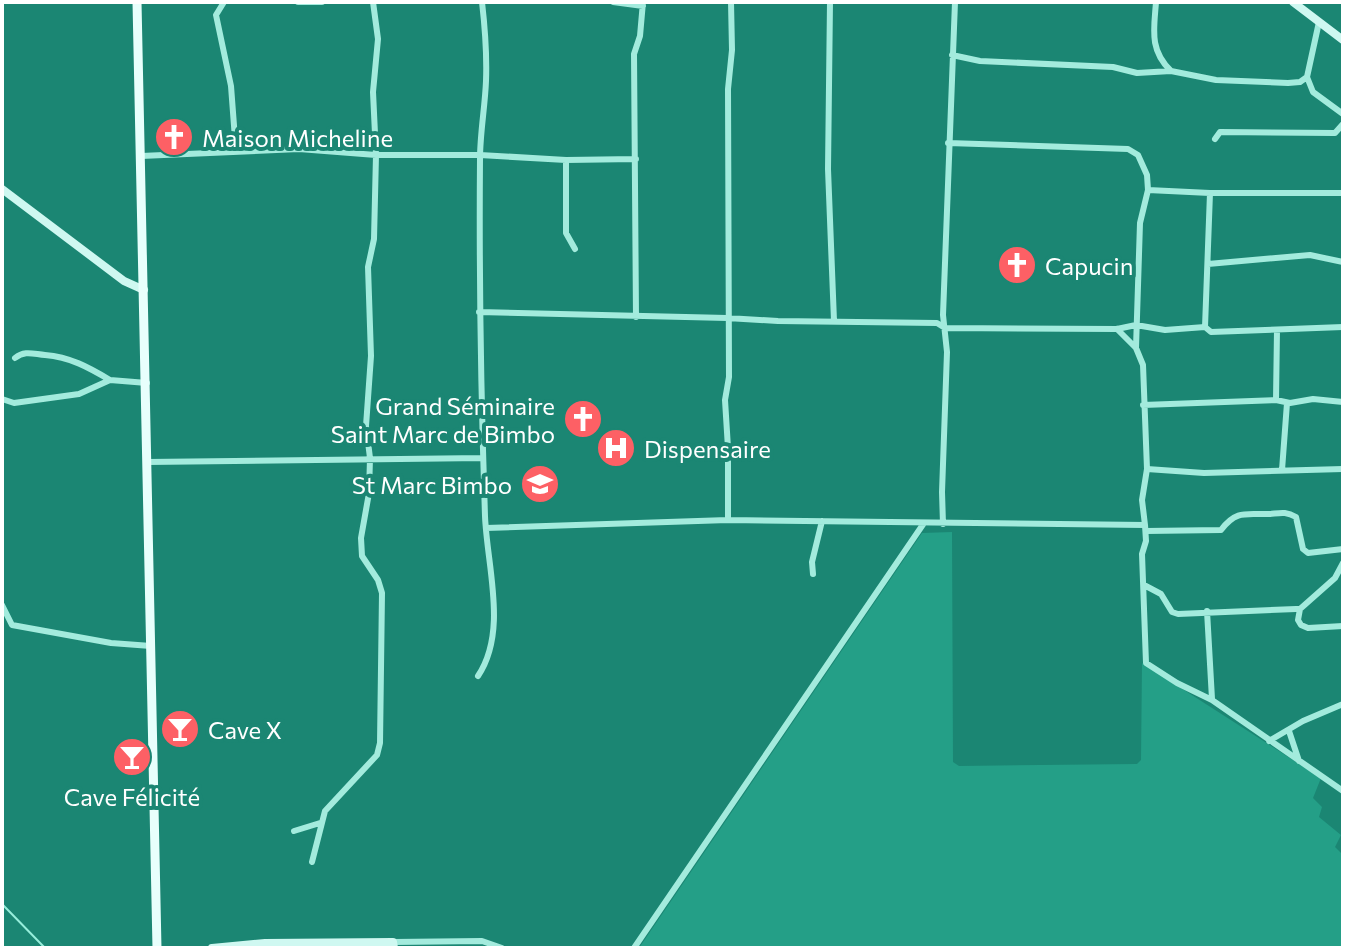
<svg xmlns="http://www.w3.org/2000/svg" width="1345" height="950" viewBox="0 0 1345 950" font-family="Commissioner,sans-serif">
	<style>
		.green { fill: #249f87 }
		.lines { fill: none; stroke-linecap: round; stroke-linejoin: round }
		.stream { stroke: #96eedb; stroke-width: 2 }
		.street { stroke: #a3ebdd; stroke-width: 6 }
		.secondary { stroke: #cff8f1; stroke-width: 8 }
		.primary { stroke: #e8fffc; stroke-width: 9 }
		.labels { text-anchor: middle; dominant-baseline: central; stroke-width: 8; stroke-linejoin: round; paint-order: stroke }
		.poi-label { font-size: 24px; fill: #fff; stroke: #1b8673; text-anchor: start }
	</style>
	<rect width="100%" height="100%" fill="#1b8673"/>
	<path class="green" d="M952,532l1,230 6,4 178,-2 4,-4 1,-97 179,115 -8,20 9,9 -3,10 22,18 -6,12 8,8v93h-704l283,-415z"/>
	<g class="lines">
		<path class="stream" d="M2,904l43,44"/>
		<path class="street" d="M224,2l-8,13 15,71 5,66
			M298,2h24
			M613,2l30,4
			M830,2l-2,167 6,152
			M1156,2c-2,27 -7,48 15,69
			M952,55l28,6 133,6 24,6 34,-2 45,9 72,3 12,-1 7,-5 12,-55
			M1307,77l6,15 30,22
			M1215,139l5,-7 115,1 8,-9
			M948,143l180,6 10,6 9,20 1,15 -8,33 -4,125 7,17 4,104 57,4 139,-4
			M141,156l158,-7 77,6h104l86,5 70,-1
			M566,160v73l9,16
			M1148,190l62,3h133
			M1208,264l102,-9 33,7
			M479,312l248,6 51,3 159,2 8,5 172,1 19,-4 29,5 40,-3 6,5 132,-5
			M636,317l-2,-263 6,-18 3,-34
			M1205,327l5,-134
			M1117,329l19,19
			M15,358c10,-8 18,-4 30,-3 25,2 43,12 65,25
			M2,399l12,4 65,-9 31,-14 37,3
			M1276,400l1,-70
			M1143,405l133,-5 14,3 23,-4 30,3
			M147,462l336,-4
			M1282,470l5,-67
			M728,520v-72l-3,-48 4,-23 -1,-288 4,-39 -1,-48
			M943,524l-1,-32 5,-140 -4,-37 12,-313
			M1145,525l-3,-25 5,-31
			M486,528l242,-8 417,5 1,16 -4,13 4,109 31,20 35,17 131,91
			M1146,531l75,-1c16,-21 26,-15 49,-16 10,-1 16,-3 26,3l7,32 5,4 35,-4
			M813,574l-1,-12 10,-41
			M1144,585l17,9 11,18 6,2 118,-5h4l-2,11 3,5 7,3 35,-2
			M2,605l10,20 99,18 40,3
			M1300,609l35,-31 8,-15
			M1207,611l5,88
			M478,676c30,-45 9,-109 7,-160 -4,-119 -6,-238 -5,-357 0,-26 5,-52 6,-78 1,-27 -1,-53 -4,-79
			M1289,731l10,30
			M1269,741l34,-20 40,-17
			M294,831l26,-8
			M312,862l13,-51 52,-56 3,-12 2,-150 -4,-13 -16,-24 -1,-18 8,-45 1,-35 -4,-32 5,-70 -3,-89 6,-28 2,-84 -3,-63 5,-53 -5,-37
			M393,942l89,-1 20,7
			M634,948l290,-425"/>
		<path class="secondary" d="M1293,2l50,38
			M2,189l122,92 20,9
			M212,948l53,-5 128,-1 1,6"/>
		<path class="primary" d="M137,2l20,946"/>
	</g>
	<defs>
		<symbol id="church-disc" viewBox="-11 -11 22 22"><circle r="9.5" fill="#fd6065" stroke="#1b8673"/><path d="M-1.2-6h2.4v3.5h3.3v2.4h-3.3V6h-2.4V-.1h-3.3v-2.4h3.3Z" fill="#fff"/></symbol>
		<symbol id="hospital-disc" viewBox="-11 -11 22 22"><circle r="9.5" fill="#fd6065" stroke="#1b8673"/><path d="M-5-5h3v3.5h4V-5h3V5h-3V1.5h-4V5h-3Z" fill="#fff"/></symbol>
		<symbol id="school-disc" viewBox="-11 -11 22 22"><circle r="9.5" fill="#fd6065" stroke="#1b8673"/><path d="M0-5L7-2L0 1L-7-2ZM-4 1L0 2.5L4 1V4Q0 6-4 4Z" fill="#fff"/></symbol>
		<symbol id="bar-disc" viewBox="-11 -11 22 22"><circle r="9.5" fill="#fd6065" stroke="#1b8673"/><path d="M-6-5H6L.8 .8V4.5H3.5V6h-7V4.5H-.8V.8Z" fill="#fff"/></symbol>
	</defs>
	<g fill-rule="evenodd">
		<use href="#church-disc" x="152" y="115" width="44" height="44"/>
		<use href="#church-disc" x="995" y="243" width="44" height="44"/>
		<use href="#church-disc" x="561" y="397" width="44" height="44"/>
		<use href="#hospital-disc" x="594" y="426" width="44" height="44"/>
		<use href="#school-disc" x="518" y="462" width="44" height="44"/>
		<use href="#bar-disc" x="158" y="707" width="44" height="44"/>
		<use href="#bar-disc" x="110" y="735" width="44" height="44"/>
	</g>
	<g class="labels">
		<g class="poi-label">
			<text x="202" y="137">Maison Micheline</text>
			<text x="1045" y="265">Capucin</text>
			<text x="555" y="405" text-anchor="end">Grand Séminaire<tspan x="555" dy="28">Saint Marc de Bimbo</tspan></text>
			<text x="644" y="448">Dispensaire</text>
			<text x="512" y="484" text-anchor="end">St Marc Bimbo</text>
			<text x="208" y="729">Cave X</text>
			<text x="132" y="796" text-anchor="middle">Cave Félicité</text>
		</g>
	</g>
	<rect width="1345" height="950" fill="none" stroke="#ffffff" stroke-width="8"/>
</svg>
